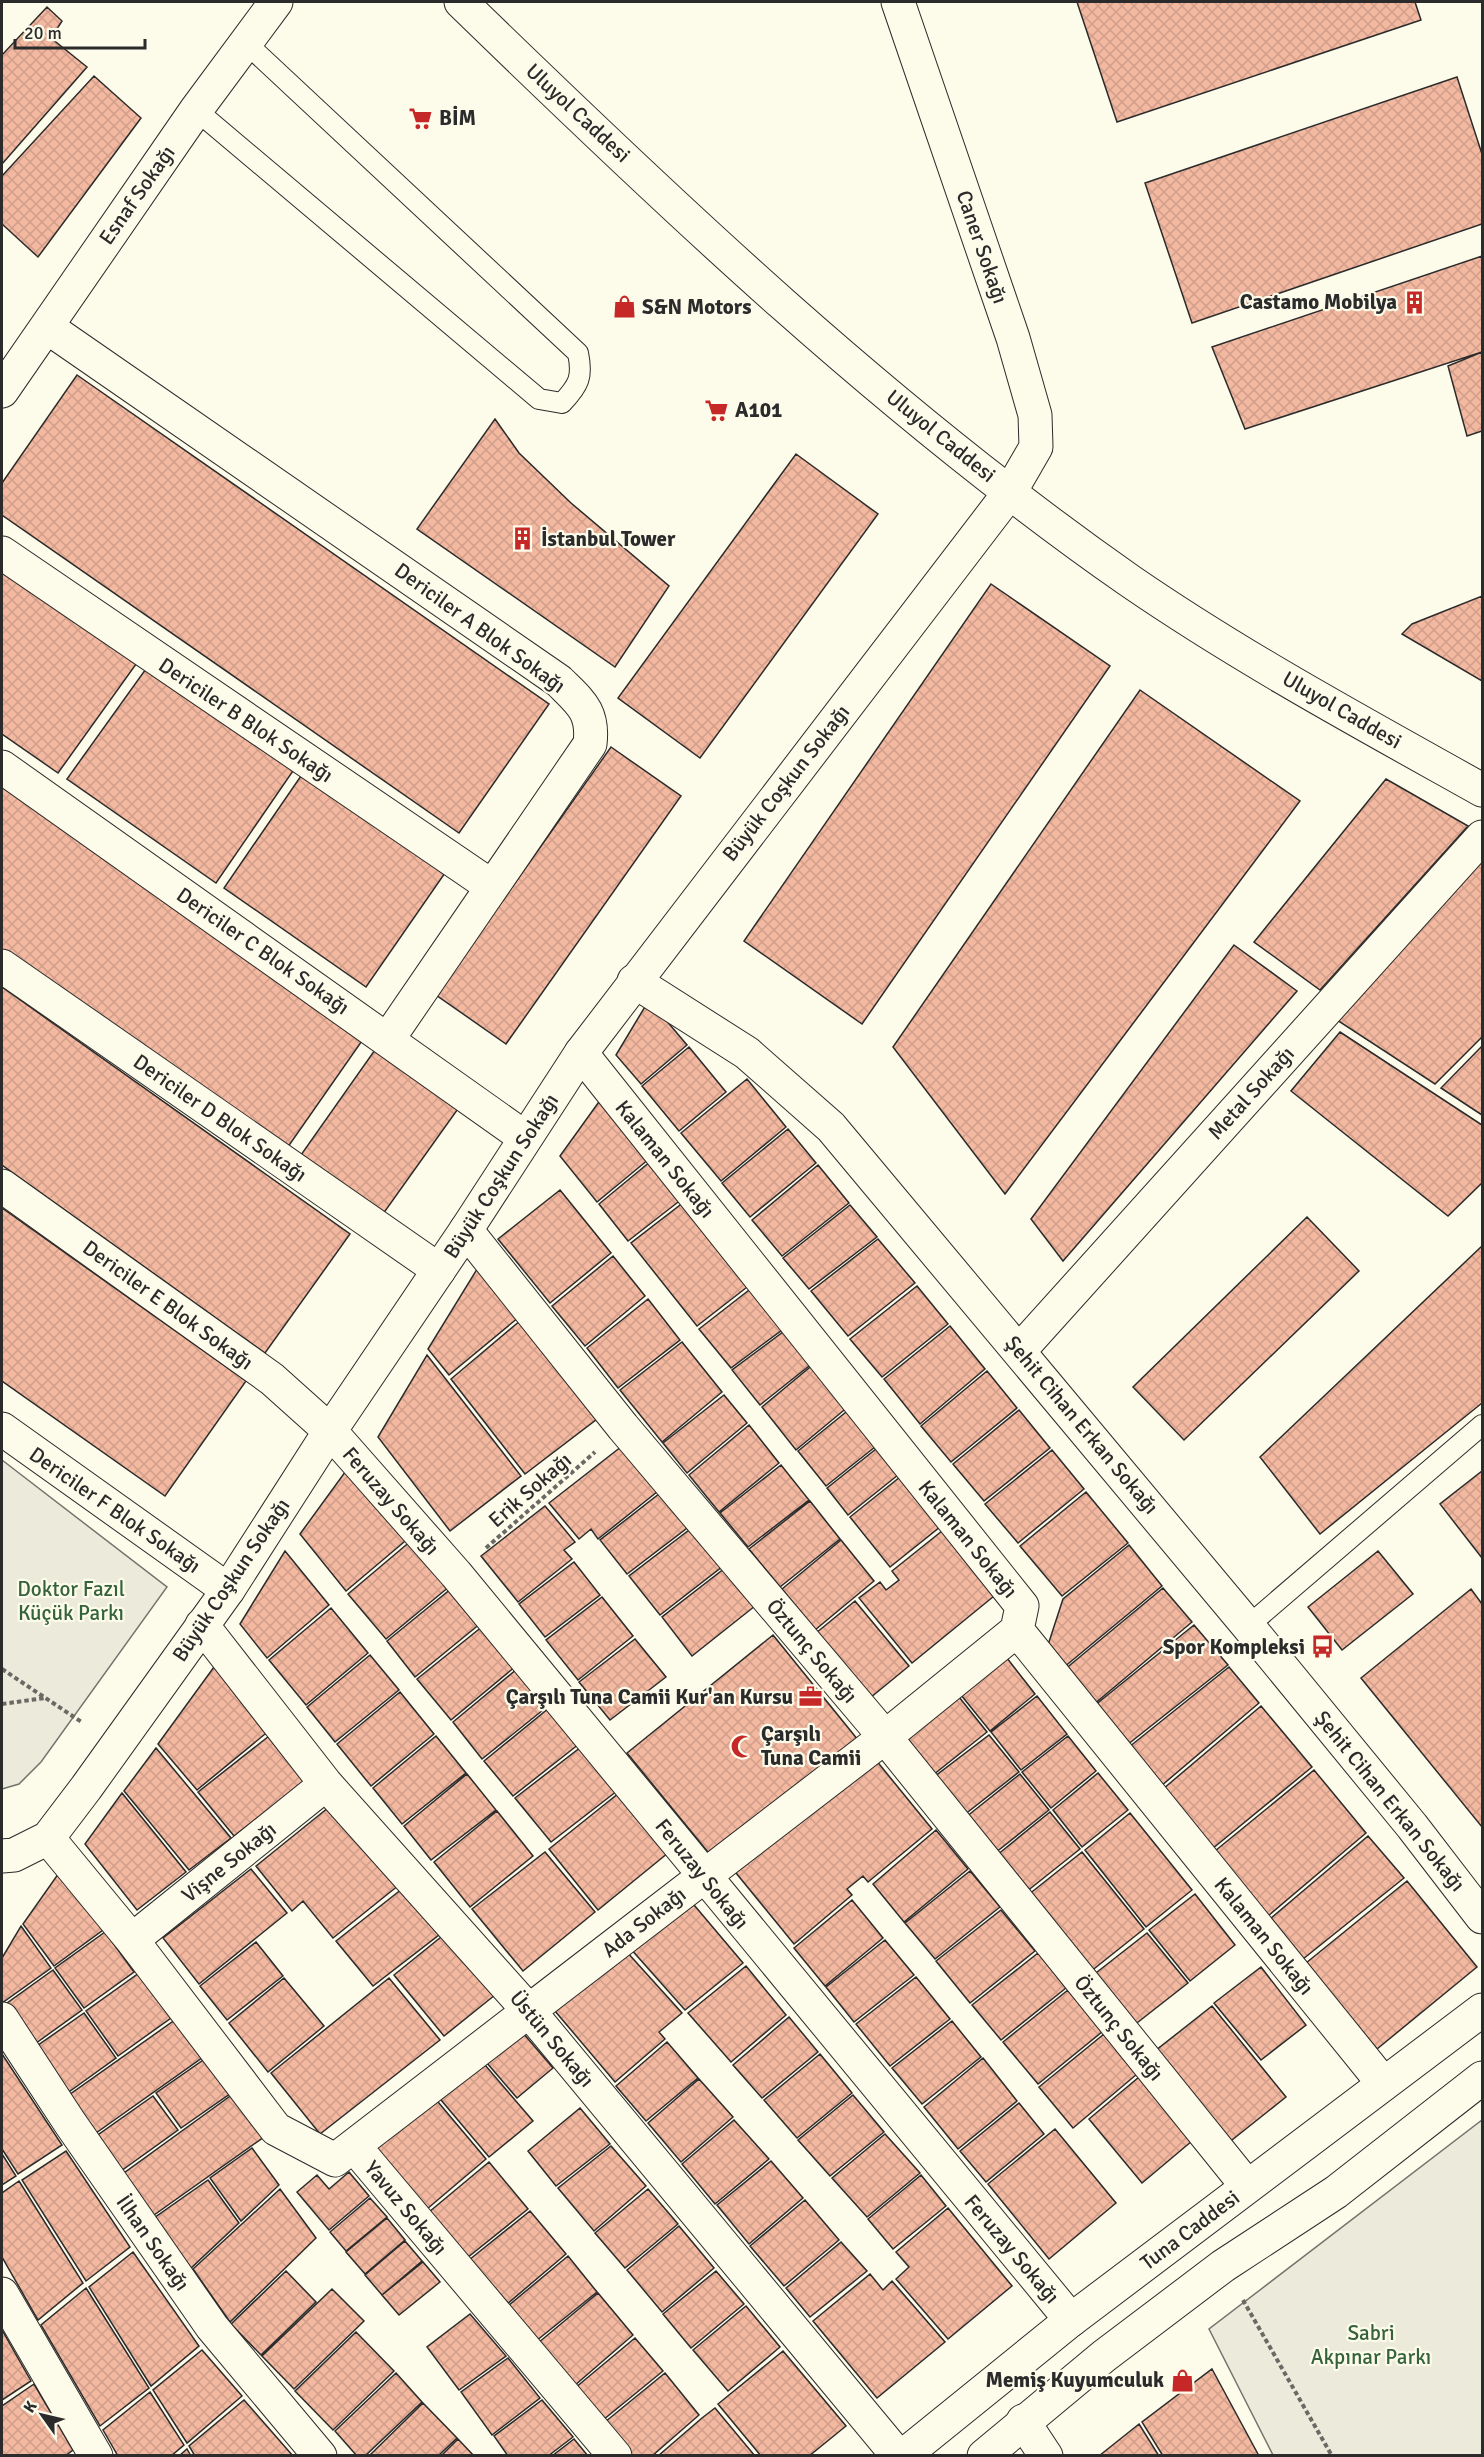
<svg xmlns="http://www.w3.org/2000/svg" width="1484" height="2457" viewBox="0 0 1484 2457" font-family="Signika,sans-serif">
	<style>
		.park { fill: #ecebdb; stroke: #74746e; stroke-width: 1.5 }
		.building { fill: url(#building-cross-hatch); stroke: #2b2b2b; stroke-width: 1.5 }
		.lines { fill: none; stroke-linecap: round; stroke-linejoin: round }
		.service-casing { stroke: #2b2b2b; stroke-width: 22 }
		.minor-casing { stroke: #2b2b2b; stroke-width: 35 }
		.tertiary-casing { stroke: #2b2b2b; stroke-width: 35 }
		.secondary-casing { stroke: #2b2b2b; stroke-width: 35 }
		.primary-casing { stroke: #2b2b2b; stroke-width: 35 }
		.path { stroke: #6a6964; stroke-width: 4; stroke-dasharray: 4.5 3; stroke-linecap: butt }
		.service { stroke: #fdfbea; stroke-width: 20 }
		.minor { stroke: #fdfbea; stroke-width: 33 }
		.tertiary { stroke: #fdfbea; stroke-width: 33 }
		.secondary { stroke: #fdfbea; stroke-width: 33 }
		.primary { stroke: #fdfbea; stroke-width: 33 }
		.labels { text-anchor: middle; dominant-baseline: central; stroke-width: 4.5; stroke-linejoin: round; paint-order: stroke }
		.street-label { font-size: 21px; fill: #2b2b2b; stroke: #fdfbea }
		.poi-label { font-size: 21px; font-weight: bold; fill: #2b2b2b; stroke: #fdfbea; text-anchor: start }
		.park-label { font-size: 21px; fill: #34623c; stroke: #fdfbea }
	</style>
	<defs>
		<pattern id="building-cross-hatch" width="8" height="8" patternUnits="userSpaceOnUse" patternTransform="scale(1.5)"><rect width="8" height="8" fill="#f2b8a0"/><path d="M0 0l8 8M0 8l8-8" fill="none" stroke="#d09e8a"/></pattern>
	</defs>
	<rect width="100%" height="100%" fill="#fdfbea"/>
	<path class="park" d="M2,1460l165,127 -126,175 -22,22 -17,5z
		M1482,2120v335h-209l-64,-126z"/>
	<path class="building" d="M1077,2h338l6,18 -304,102z
		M47,7l15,14 -11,17 36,29 -85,97v-109z
		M94,76l47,42 -103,139 -36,-33v-48z
		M1457,77l25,77v70l-290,99 -47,-140z
		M1482,256v96l-237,77 -33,-82z
		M1482,352v79l-15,5 -19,-70z
		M77,375l472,329 -90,129 -457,-318v-32z
		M495,419l24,34 52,50 98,83 -54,81 -198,-138z
		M796,454l82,60 -178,244 -82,-60z
		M2,564l137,96 -81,113 -56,-39z
		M991,584l119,82 -248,358 -118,-83z
		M1482,596v85l-80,-47 10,-10z
		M148,666l147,102 -79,115 -149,-104z
		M1140,690l160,111 -295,393 -112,-147z
		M611,747l70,49 -175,248 -70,-49z
		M303,773l142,100 -79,114 -142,-99z
		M1386,779l82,47 -148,164 -66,-48z
		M2,780l362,258 -81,116 -281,-201z
		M1482,853v184l-47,47 -104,-68z
		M1234,945l63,46 -234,270 -32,-42z
		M2,987l348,247 -85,119 -263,-188z
		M649,1000l38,45 -46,39 -25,-29z
		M1340,1032l142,93v58l-34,33 -157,-125z
		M1482,1046v69l-41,-27z
		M377,1047l83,59 -82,115 -82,-59z
		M689,1047l37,45 -47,39 -37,-45z
		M747,1079l39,48 -65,54 -40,-48z
		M601,1099l48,60 -52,43 -37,-46z
		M788,1129l28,34 -66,54 -28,-34z
		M651,1161l31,38 -54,42 -29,-37z
		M818,1165l31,38 -67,53 -30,-36z
		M560,1190l51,63 -61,50 -52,-64z
		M684,1202l67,82 -54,42 -66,-83z
		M850,1205l27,32 -68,52 -26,-31z
		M2,1208l244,173 -81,115 -163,-115z
		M1307,1217l52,54 -175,169 -51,-53z
		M878,1239l37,44 -67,53 -37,-45z
		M1482,1246v157l-162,131 -60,-77z
		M613,1256l32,40 -60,50 -33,-40z
		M479,1266l40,51 -70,58 -21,-26z
		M917,1286l31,38 -66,53 -32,-38z
		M753,1287l33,40 -55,41 -32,-39z
		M648,1299l32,41 -62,48 -31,-40z
		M521,1320l76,99 -72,55 -74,-95z
		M950,1326l35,43 -65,55 -36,-45z
		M787,1329l27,33 -54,43 -28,-35z
		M682,1342l40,50 -60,50 -42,-52z
		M427,1355l94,121 -71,55 -72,-94z
		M815,1363l34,43 -53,44 -34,-43z
		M987,1371l30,37 -66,54 -30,-36z
		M724,1395l23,28 -60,50 -24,-30z
		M851,1408l29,35 -54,43 -28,-35z
		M1019,1410l31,38 -66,53 -31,-37z
		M749,1425l30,38 -60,49 -30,-37z
		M626,1443l36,45 -64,51 -7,-10 -12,10 -30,-36z
		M881,1445l22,26 -55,44 -21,-27z
		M1052,1450l32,39 -66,54 -33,-39z
		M351,1464l59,73 -64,54 -46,-57z
		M781,1465l28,35 -61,47 -28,-34z
		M1482,1471v87l-42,-54z
		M905,1473l40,50 -55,44 -40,-50z
		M664,1490l27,35 -64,49 -27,-34z
		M1086,1492l42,51 -66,53 -42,-50z
		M810,1501l30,38 -60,48 -31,-38z
		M545,1506l30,36 -11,8 8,9 -54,43 -37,-46z
		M693,1527l30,39 -63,49 -31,-39z
		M947,1527l52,65 -87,71 -53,-65 21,-16 6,8 13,-10 -7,-9z
		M412,1540l38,46 -64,53 -38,-45z
		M841,1540l33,41 -59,49 -33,-41z
		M1129,1545l33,41 -99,82 -16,-20 16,-49z
		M285,1551l44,54 -62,53 -27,-34z
		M1378,1551l35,43 -71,56 -34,-43z
		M574,1562l26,33 -55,42 -26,-33z
		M725,1568l30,38 -63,50 -30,-39z
		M452,1588l29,35 -66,54 -28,-36z
		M1163,1588l29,34 -99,83 -29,-35z
		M1471,1589l11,15v223l-121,-149z
		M602,1597l31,39 -55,44 -32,-40z
		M855,1601l54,65 -39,32 -54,-65z
		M331,1608l37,45 -62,52 -37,-45z
		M1194,1625l34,40 -101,80 -33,-39z
		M483,1626l33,40 -65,54 -34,-41z
		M773,1635l85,105 -146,117 -85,-104z
		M635,1639l31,38 -56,43 -31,-38z
		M1003,1653l32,41 -45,37 -33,-41z
		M370,1655l29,35 -64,52 -28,-35z
		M222,1656l54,69 -79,65 -39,-46z
		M1229,1667l30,36 -98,83 -32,-39z
		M517,1669l31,37 -66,53 -29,-37z
		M400,1692l34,42 -63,52 -34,-42z
		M955,1692l32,40 -54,43 -32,-40z
		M1037,1696l30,38 -46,36 -30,-38z
		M1261,1706l51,61 -100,82 -49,-60z
		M549,1708l30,36 -66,52 -29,-35z
		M278,1729l36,45 -80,62 -36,-44z
		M989,1735l30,37 -55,43 -30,-38z
		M436,1736l30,37 -64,51 -29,-36z
		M1068,1736l28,35 -45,37 -29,-36z
		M581,1747l36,44 -66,51 -36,-44z
		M156,1748l75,90 -42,32 -65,-79z
		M871,1754l61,75 -64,53 -5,-6 -16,13 5,6 -58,49 -62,-76z
		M1314,1770l52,63 -98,83 -53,-65z
		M1098,1773l30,37 -46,37 -29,-37z
		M467,1774l29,36 -65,50 -27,-34z
		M1020,1774l29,36 -54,43 -29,-36z
		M122,1793l64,79 -49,38 -52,-66z
		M619,1793l49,60 -70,57 -49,-61z
		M339,1799l65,82 -71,57 -30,-37 -11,10 -36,-45z
		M497,1811l36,45 -63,51 -36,-45z
		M1050,1812l30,37 -54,43 -29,-37z
		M1130,1813l62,77 -46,37 -61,-77z
		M936,1830l32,39 -64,53 -31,-38z
		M1368,1836l36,42 -101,81 -33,-40z
		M545,1852l50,60 -72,59 -51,-62z
		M1082,1852l62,77 -54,43 -62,-77z
		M251,1869l36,44 -88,71 -36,-46z
		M61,1870l42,60 -49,36 -31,-42z
		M970,1871l30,36 -65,52 -30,-36z
		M1407,1881l70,86 -100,82 -71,-86z
		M407,1885l37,46 -71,55 -37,-45z
		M1195,1894l40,51 -45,36 -41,-51z
		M689,1899l54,64 -58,47 -55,-62z
		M852,1900l31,38 -58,48 -31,-38z
		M1001,1910l34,41 -65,52 -34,-42z
		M21,1926l30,42 -49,35v-45z
		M105,1932l29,40 -50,36 -29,-40z
		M446,1933l49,62 -51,41 -50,-61z
		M1147,1933l41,50 -55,43 -41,-50z
		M885,1940l29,35 -60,47 -28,-35z
		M256,1942l27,34 -56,44 -27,-34z
		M626,1951l56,62 -23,19 6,7 -50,43 -60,-71z
		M1038,1953l28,35 -65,52 -29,-35z
		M746,1966l40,49 -55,47 -43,-49z
		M1261,1967l45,58 -45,35 -47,-57z
		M146,1968l32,45 -60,43 -32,-45z
		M53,1970l29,40 -50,36 -29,-40z
		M916,1977l34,42 -60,47 -34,-42z
		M284,1978l40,48 -56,46 -39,-49z
		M389,1978l51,62 -120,94 -49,-61z
		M1068,1990l34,42 -64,52 -35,-42z
		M1212,2006l74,91 -59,47 -72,-93z
		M84,2013l32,45 -50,36 -32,-46z
		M179,2017l27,38 -110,78 -27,-38z
		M789,2017l29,35 -56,46 -29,-33z
		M952,2021l29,36 -59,47 -30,-36z
		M517,2026l36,42 -36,30 -36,-42z
		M1104,2034l33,40 -64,54 -34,-41z
		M667,2042l31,36 -52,43 -30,-35z
		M2,2054l60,91 -44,29 -16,-25z
		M820,2054l32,39 -55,45 -33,-38z
		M209,2056l25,35 -53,37 -25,-35z
		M479,2058l54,63 -44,36 -53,-63z
		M983,2058l34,43 -59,48 -34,-42z
		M1139,2077l53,64 -50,42 -53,-64z
		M699,2079l34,38 -52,45 -33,-39z
		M233,2094l31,43 -110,78 -30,-42z
		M853,2095l31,37 -54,44 -32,-36z
		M153,2096l25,34 -57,41 -26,-34z
		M433,2096l53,63 -59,50 -53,-63z
		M1019,2103l25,31 -58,48 -26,-31z
		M580,2108l30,36 -54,42 -28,-35z
		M734,2120l35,39 -54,45 -33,-40z
		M1055,2129l61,74 -67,56 -61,-75z
		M885,2134l35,39 -53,44 -35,-39z
		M611,2146l35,40 -52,45 -36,-43z
		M252,2148l27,37 -38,36 -31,-43z
		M66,2151l64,96 -44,34 -64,-101z
		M2,2154l14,22 -14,9z
		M771,2161l32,37 -54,46 -32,-39z
		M489,2162l39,47 -61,49 -38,-46z
		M349,2172l20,24 -40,34 -32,-38 20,-17 12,14z
		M921,2175l25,31 -53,43 -25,-30z
		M208,2180l31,43 -49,46 -36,-51z
		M19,2181l64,102 -45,37 -36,-63v-64z
		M280,2189l36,49 -86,84 -37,-53z
		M648,2189l30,35 -53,44 -30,-35z
		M370,2198l17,19 -41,34 -16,-19z
		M805,2200l34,40 -55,46 -34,-40z
		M948,2208l64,78 -64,53 -52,-60 13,-12 -13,-15z
		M530,2211l36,43 -60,51 -37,-45z
		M387,2218l18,22 -40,34 -19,-22z
		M679,2226l35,42 -52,44 -35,-42z
		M405,2241l17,20 -40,34 -17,-20z
		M841,2242l26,29 -57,46 -24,-29z
		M133,2252l66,94 -48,40 -62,-99z
		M568,2256l29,36 -61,49 -28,-35z
		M423,2262l17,20 -41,33 -17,-20z
		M286,2271l30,31 -55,53 -30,-31z
		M716,2271l28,33 -53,44 -28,-34z
		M870,2274l13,16 9,-9 53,61 -68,56 -64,-77z
		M86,2288l63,100 -49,38 -59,-101z
		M332,2289l32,32 -70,68 -32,-33z
		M598,2293l35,42 -59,51 -36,-43z
		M746,2306l34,41 -52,44 -35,-41z
		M470,2314l36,42 -47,34 -32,-43z
		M2,2330l29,51 -29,19z
		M356,2332l38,39 -61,59 -38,-39z
		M635,2338l28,33 -60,49 -28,-32z
		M202,2350l40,46 -55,47 -34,-53z
		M783,2351l63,75 -37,30h-48l-43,-52z
		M508,2358l32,40 -48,37 -31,-43z
		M1212,2369l47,87h-96l-21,-34z
		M396,2373l26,29 -57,54h-8l-22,-25z
		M665,2373l34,42 -47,41h-19l-28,-34z
		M34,2384l39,66 -8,6h-63v-50z
		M150,2392l34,53 -13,11h-53l-15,-26z
		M244,2400l49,56h-98l-6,-10z
		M542,2400l31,37 -25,19h-40l-14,-20z
		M423,2403l34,35 -19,18h-69z
		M715,2408l40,48h-97l44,-38z
		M1139,2424l20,32h-60z
		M458,2439l16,17h-33z
		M574,2439l14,17h-36z
		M187,2449l4,7h-12z"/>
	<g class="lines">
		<defs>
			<path id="service" d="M196,110l343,289 23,4c17,-18 21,-26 16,-50l-332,-310
				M1248,1626l234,-201"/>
			<path id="minor" d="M898,2l115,336 22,77 1,32 -26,45
				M47,327l512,354c21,21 35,30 31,63l-202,295
				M2,391l194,-281 80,-108
				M2,553l489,333
				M2,767l522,370
				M2,966l437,304
				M634,981l113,72 84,74 417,499 164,200 70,91
				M581,1053l441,553 -5,24
				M2,1186l270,193 58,52 126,143 615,746
				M466,1230l157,197 262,310 362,449
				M1020,1350l462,-513
				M2,1429l226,161
				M202,1625l124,159 203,227 369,445
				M1017,1630l366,453
				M48,1838l84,102 144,189 59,31 550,-423 132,-107
				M132,1940l194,-156
				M2,2019l68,104 142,204 108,129
				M354,2146l261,310
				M2,2294l94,162
				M1023,2421l23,35"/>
			<path id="tertiary" d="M2,1856l12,-1 34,-17 38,-50 142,-198 102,-159 136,-201 115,-177 429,-561"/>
			<path id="secondary" d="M903,2456l168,-136 411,-310
				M984,2456l120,-100 119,-90 113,-74 146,-114"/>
			<path id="primary" d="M461,2c211,205 427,410 669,579 112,77 234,143 352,209"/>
		</defs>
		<use href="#service" class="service-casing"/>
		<use href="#minor" class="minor-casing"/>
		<use href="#tertiary" class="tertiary-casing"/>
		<use href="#secondary" class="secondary-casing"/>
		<use href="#primary" class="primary-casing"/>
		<path class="path" d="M486,1548l109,-96
			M2,1669l81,54
			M2,1704l43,-6
			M1243,2300l89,156"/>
		<use href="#service" class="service"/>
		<use href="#minor" class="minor"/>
		<use href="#tertiary" class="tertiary"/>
		<use href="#secondary" class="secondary"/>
		<use href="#primary" class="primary"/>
	</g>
	<defs>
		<symbol id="supermarket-bare" viewBox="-9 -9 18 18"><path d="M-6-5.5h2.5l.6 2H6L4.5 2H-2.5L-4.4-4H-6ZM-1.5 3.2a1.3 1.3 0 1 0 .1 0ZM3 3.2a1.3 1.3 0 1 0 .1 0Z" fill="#c62828" stroke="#fdfbea" stroke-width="2.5" paint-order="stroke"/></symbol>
		<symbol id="building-bare" viewBox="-9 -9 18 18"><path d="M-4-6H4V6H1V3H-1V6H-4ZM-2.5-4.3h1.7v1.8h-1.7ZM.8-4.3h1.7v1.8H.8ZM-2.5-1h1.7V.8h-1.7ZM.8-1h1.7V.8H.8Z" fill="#c62828" stroke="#fdfbea" stroke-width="2.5" paint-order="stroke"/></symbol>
		<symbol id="shop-bare" viewBox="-9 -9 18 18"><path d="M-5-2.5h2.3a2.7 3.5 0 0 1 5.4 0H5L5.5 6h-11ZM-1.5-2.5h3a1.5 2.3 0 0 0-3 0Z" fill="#c62828" stroke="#fdfbea" stroke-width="2.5" paint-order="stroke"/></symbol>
		<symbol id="bus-bare" viewBox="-9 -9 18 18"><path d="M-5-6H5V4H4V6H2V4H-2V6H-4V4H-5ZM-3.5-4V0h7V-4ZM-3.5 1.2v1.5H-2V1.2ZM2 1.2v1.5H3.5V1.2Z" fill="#c62828" stroke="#fdfbea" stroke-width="2.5" paint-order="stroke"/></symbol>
		<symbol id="office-bare" viewBox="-9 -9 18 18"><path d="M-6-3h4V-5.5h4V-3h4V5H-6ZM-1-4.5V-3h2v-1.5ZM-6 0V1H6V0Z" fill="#c62828" stroke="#fdfbea" stroke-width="2.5" paint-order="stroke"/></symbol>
		<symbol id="mosque-bare" viewBox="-9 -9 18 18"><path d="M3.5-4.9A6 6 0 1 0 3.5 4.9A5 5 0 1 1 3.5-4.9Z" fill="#c62828" stroke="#fdfbea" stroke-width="2.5" paint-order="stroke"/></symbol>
	</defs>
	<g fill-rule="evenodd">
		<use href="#supermarket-bare" x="404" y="102" width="33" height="33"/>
		<use href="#building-bare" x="1398" y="286" width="33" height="33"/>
		<use href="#shop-bare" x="608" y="290" width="33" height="33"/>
		<use href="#supermarket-bare" x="700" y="394" width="33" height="33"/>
		<use href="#building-bare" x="506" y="522" width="33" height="33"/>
		<use href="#bus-bare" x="1306" y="1630" width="33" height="33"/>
		<use href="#office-bare" x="794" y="1680" width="33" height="33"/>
		<use href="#mosque-bare" x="726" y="1730" width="33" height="33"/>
		<use href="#shop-bare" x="1166" y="2364" width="33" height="33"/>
	</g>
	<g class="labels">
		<g class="street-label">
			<text transform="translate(578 113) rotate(43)">Uluyol Caddesi</text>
			<text transform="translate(137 195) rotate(-55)">Esnaf Sokağı</text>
			<text transform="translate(982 247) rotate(71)">Caner Sokağı</text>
			<text transform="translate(941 436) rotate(39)">Uluyol Caddesi</text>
			<text transform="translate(480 628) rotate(36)">Dericiler A Blok Sokağı</text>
			<text transform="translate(1342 710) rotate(30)">Uluyol Caddesi</text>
			<text transform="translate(246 720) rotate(34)">Dericiler B Blok Sokağı</text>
			<text transform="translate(786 783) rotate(-52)">Büyük Coşkun Sokağı</text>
			<text transform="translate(263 951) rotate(35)">Dericiler C Blok Sokağı</text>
			<text transform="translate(1251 1093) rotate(-48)">Metal Sokağı</text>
			<text transform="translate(220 1118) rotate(35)">Dericiler D Blok Sokağı</text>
			<text transform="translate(665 1159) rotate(51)">Kalaman Sokağı</text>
			<text transform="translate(501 1176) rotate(-57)">Büyük Coşkun Sokağı</text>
			<text transform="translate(168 1305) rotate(36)">Dericiler E Blok Sokağı</text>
			<text transform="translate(1082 1425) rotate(50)">Şehit Cihan Erkan Sokağı</text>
			<text transform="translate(530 1490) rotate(-41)">Erik Sokağı</text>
			<text transform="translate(391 1501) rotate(49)">Feruzay Sokağı</text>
			<text transform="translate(115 1510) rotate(35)">Dericiler F Blok Sokağı</text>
			<text transform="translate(968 1539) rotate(51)">Kalaman Sokağı</text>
			<text transform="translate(231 1580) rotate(-56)">Büyük Coşkun Sokağı</text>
			<text transform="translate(812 1651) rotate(50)">Öztunç Sokağı</text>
			<text transform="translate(1390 1801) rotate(51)">Şehit Cihan Erkan Sokağı</text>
			<text transform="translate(229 1862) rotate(-39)">Vişne Sokağı</text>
			<text transform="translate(702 1874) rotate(51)">Feruzay Sokağı</text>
			<text transform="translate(644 1922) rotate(-38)">Ada Sokağı</text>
			<text transform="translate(1264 1936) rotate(51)">Kalaman Sokağı</text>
			<text transform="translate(1119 2028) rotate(51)">Öztunç Sokağı</text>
			<text transform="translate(552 2039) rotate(50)">Üstün Sokağı</text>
			<text transform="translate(406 2208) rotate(50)">Yavuz Sokağı</text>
			<text transform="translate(1190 2230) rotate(-37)">Tuna Caddesi</text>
			<text transform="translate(153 2243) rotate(55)">İlhan Sokağı</text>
			<text transform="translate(1012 2249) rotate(50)">Feruzay Sokağı</text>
		</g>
		<g class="poi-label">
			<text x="439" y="118">BİM</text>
			<text x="1397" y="302" text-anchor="end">Castamo Mobilya</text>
			<text x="642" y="307">S&amp;N Motors</text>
			<text x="735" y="410">A101</text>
			<text x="541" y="539">İstanbul Tower</text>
			<text x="1305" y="1647" text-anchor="end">Spor Kompleksi</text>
			<text x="793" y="1697" text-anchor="end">Çarşılı Tuna Camii Kur'an Kursu</text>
			<text x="761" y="1734">Çarşılı<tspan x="761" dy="24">Tuna Camii</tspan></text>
			<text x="1164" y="2380" text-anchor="end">Memiş Kuyumculuk</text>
		</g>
		<g class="park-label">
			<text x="71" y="1589">Doktor Fazıl<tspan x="71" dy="24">Küçük Parkı</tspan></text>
			<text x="1371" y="2333">Sabri<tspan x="1371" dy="24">Akpınar Parkı</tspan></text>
		</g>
	</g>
	<rect width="1484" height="2457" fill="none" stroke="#2b2b2b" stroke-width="6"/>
	<g transform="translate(42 2415) rotate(304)" stroke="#fdfbea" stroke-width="4.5" paint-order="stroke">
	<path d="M0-4.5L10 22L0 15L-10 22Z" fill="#2b2b2b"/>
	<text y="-9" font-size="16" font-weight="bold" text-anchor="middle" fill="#2b2b2b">K</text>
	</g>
	<path d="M15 39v9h130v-9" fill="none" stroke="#2b2b2b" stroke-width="3"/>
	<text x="24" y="39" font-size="18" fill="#2b2b2b" stroke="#fdfbea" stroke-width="4.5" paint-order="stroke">20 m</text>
</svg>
